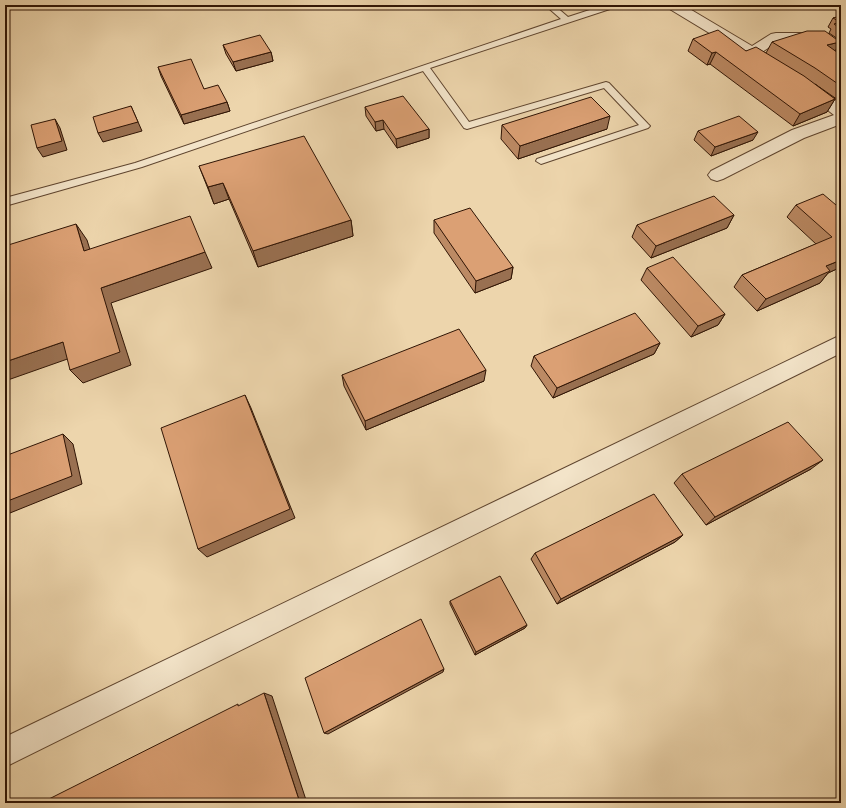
<svg xmlns="http://www.w3.org/2000/svg" width="846" height="808" viewBox="0 0 846 808" font-family="'Old Standard TT',serif">
  <style>
    .lines { fill: none; stroke-linecap: round; stroke-linejoin: round }
    .lane-casing { stroke: #5f452f; stroke-width: 2 }
    .street-casing { stroke: #5f452f; stroke-width: 2 }
    .lane { fill: #f3e4c9; fill-rule: evenodd }
    .street { fill: #f3e4c9; fill-rule: evenodd }
    .wall { fill: #bc8a64; stroke: #301505 }
    .shaded-wall { fill: #997051; stroke: #301505 }
    .building { fill: #dba074; stroke: #301505 }
  </style>
  <rect width="100%" height="100%" fill="#edd5ac"/>
  <filter id="stains"><feTurbulence type="fractalNoise" baseFrequency=".005" numOctaves="4"/><feColorMatrix values="0 0 0 0 .2 0 0 0 0 .09 0 0 0 0 .02 0 0 0 .5 -.17"/></filter>
  <radialGradient id="worn" r=".72"><stop offset=".6" stop-color="#630" stop-opacity="0"/><stop offset="1" stop-color="#630" stop-opacity=".3"/></radialGradient>
  <g class="lines">
    <g class="lane-casing">
      <path id="lane" d="M545 5H554L568 17 605 5H617L616 7 430 68 469 122 606 82 609 83 648 124 650 126 648 128 541 164 536 161 537 159 639 125 604 88 467 129 464 128 423 71 142 167 5 206V198L135 163 561 19Z"/>
    </g>
    <g class="street-casing">
      <path id="street" d="M666 5H683L752 46 771 34 776 33H822L827 34 841 43V54L836 53 819 41H779L762 52 779 63 781 66 779 69 774 70 769 69 668 8Z
        M808 83 813 85 841 104V124L804 138 723 179 717 181 711 179 708 175 711 171 792 130 834 115 803 91 800 88 803 85Z
        M841 335V353L5 767V737Z"/>
    </g>
    <use href="#lane" class="lane"/>
    <use href="#street" class="street"/>
  </g>
  <path class="wall" d="M841 16V41L829 33 831 29 828 27 833 18Z
    M693 39 746 51 766 53 772 42 835 51 841 55V102L815 84 835 99 827 112 793 126 710 64 707 65 688 51Z
    M223 45 271 52 273 61 236 71 226 54Z
    M158 67 204 89 227 102 230 111 184 124 161 76Z
    M365 107 429 129V138L397 148 384 129 376 131 366 116Z
    M502 125 607 129 518 159 501 139Z
    M698 131 753 140 711 156 694 140Z
    M199 166 351 220 353 236 258 267 229 199 214 204Z
    M841 203V267L828 273 820 283 757 311 734 287 742 275 816 244 787 217 796 205H836Z
    M734 215 727 228 651 258 632 237 637 225Z
    M434 220 513 267 511 279 475 293 434 233Z
    M647 268 725 314 718 325 691 337 641 280Z
    M660 343 654 354 553 398 531 366 534 356Z
    M342 375 484 381 366 430 344 386Z
    M811 469 706 525 674 483 682 474Z
    M683 535 675 542 557 604 531 559 535 553Z
    M450 601 527 625 525 628 475 655 450 604Z"/>
  <path class="shaded-wall" d="M840 42 834 53 827 45Z
    M271 52 273 61 236 71 233 62Z
    M716 52 710 64 707 65 712 53Z
    M835 99 827 112 793 126 800 114Z
    M227 102 230 111 184 124 181 115Z
    M131 106 142 131 103 142 98 133Z
    M610 116 607 129 518 159 520 146Z
    M55 119 60 128 67 150 43 157 37 148Z
    M383 120 384 129 376 131 375 122Z
    M429 129V138L397 148 396 139Z
    M758 132 753 140 711 156 715 147Z
    M223 183 229 199 214 204 208 187Z
    M734 215 727 228 651 258 656 246Z
    M351 220 353 236 258 267 253 251Z
    M76 224 87 240 95 266 84 251Z
    M205 252 212 268 111 303 131 365 83 383 70 370 101 288Z
    M841 260V267L828 273 820 283 757 311 766 299 826 266Z
    M513 267 511 279 475 293 476 281Z
    M725 314 718 325 691 337 698 326Z
    M63 342 76 356 5 381V362Z
    M660 343 654 354 553 398 557 388Z
    M486 370 484 381 366 430 365 421Z
    M245 395 251 408 295 518 207 557 198 549Z
    M63 434 73 444 82 484 5 515V502Z
    M823 460 811 469 706 525 715 517Z
    M683 535 675 542 557 604 561 599Z
    M527 625 525 628 475 655 476 652Z
    M444 669 443 672 328 734 324 733Z
    M264 693 272 696 307 803H300Z
    M273 797 262 803H258L265 799Z"/>
  <path class="building" d="M841 16V29L834 24 840 22 833 18Z
    M718 30 746 51 756 47 804 76 835 99 800 114 716 52 712 53 693 39Z
    M807 31H825L840 42 827 45 841 55V86L815 68 772 42Z
    M260 35 271 52 233 62 223 45Z
    M191 59 204 89 218 85 227 102 181 115 158 67Z
    M403 96 429 129 396 139 383 120 375 122 365 107Z
    M591 97 610 116 520 146 502 125Z
    M131 106 138 122 98 133 93 117Z
    M739 116 758 132 715 147 698 131Z
    M55 119 62 141 37 148 31 125Z
    M304 136 351 220 253 251 223 183 208 187 199 166Z
    M823 194 836 205 841 203V260L826 266 830 271 766 299 742 275 832 237 796 205Z
    M714 196 734 215 656 246 637 225Z
    M470 208 513 267 476 281 434 220Z
    M190 216 205 252 101 288 120 352 70 370 63 342 5 362V246L76 224 84 251Z
    M673 257 725 314 698 326 647 268Z
    M635 313 660 343 557 388 534 356Z
    M459 329 486 370 365 421 342 375Z
    M245 395 290 509 198 549 161 428Z
    M788 422 823 460 715 517 682 474Z
    M63 434 72 476 5 502V456Z
    M654 494 683 535 561 599 535 553Z
    M500 576 527 625 476 652 450 601Z
    M421 619 444 669 324 733 305 678Z
    M264 693 300 803H266L265 799 258 803H41L238 704V706Z"/>
  <rect width="846" height="808" fill="none" stroke="#edd5ac" stroke-width="20"/>
  <rect x="6" y="6" width="834" height="796" fill="none" stroke="#301505" stroke-width="2"/>
  <rect x="10" y="10" width="826" height="788" fill="none" stroke="#301505"/>
  <rect width="100%" height="100%" filter="url(#stains)"/>
  <rect width="100%" height="100%" fill="url(#worn)"/>
</svg>
